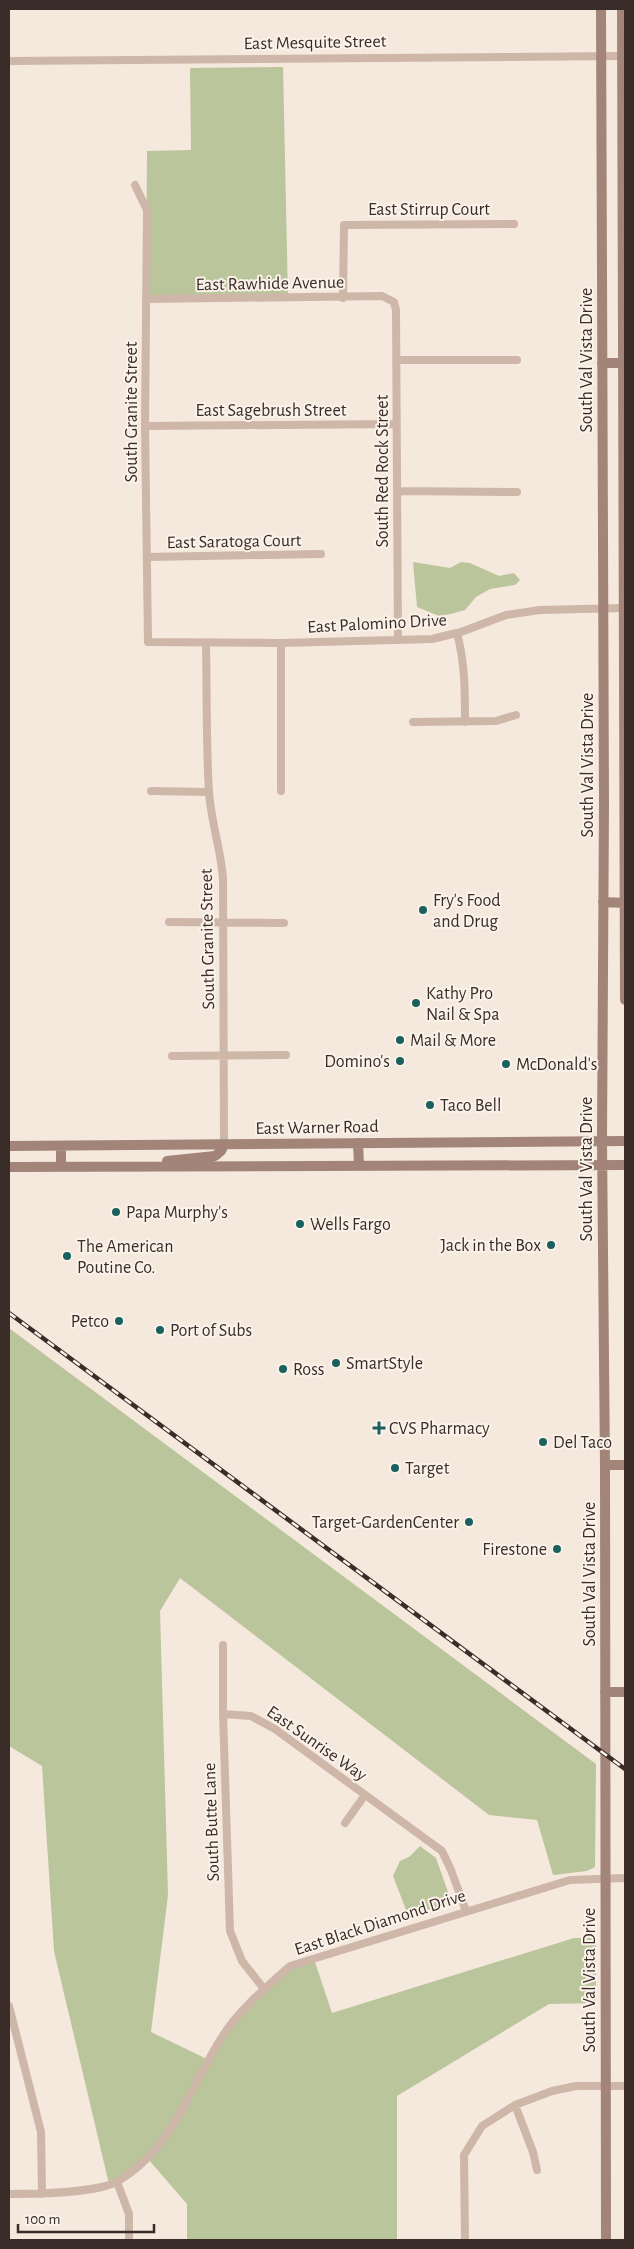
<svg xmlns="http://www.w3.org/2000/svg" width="634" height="2249" viewBox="0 0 634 2249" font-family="'Alegreya Sans',sans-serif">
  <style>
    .green { fill: #bbc59b }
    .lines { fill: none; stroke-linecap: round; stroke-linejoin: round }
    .street { stroke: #ceb6a8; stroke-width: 8 }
    .secondary { stroke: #a28479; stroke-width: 10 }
    .rail-casing { stroke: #3a2d29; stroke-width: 4.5 }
    .rail { stroke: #fbf2ea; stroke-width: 2.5; stroke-dasharray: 8; stroke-linecap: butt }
    .poi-dot { fill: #1a605f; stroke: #fbf2ea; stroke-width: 2 }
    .labels { text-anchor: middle; stroke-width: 4; stroke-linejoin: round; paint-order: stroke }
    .street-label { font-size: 18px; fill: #3a2d29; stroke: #fbf2ea }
    .poi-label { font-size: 18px; fill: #3a2d29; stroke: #fbf2ea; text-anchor: start }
  </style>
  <rect width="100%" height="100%" fill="#f5e8dd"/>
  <path class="green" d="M283 67 288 298 146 299 147 151 191 150 190 68Z
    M413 562 450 568 461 562 470 563 499 576 514 573 520 580 515 585 490 589 476 597 465 610 451 614 439 616 417 607Z
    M9 1328 596 1764 595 1867 587 1871 553 1875 537 1820 489 1815 180 1578 160 1611 168 1895 151 2032 209 2060 226 2030 290 1966 314 1959 332 2013 574 1938H596V2003L549 2004 397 2096V2240H187V2204L148 2159 109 2184 54 1951 42 1766 9 1746Z
    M420 1846 436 1858 448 1892 447 1905 408 1915 393 1876 400 1861 409 1857Z"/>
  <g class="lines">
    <path class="street" d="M9 61 622 56
      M135 185 147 210 145 426 148 642 281 643 432 639 461 632 506 615 540 610 625 608
      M343 298 344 225 514 224
      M146 299 382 296 394 302 396 310 398 640
      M397 360H517
      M145 426 397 424
      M398 491 517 492
      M147 557 321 554
      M457 633C465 663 465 691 465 722
      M206 643C207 693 206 743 209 792 211 822 221 850 223 879L224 1145
      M281 643V791
      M413 722 496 721 516 715
      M151 791 209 792
      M169 922 284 923
      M172 1056 286 1055
      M223 1645V1714L230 1931 242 1961 264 1989
      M223 1714 251 1716 275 1729 442 1851 451 1870 466 1911
      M345 1823 365 1795
      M9 2006 41 2132 42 2194
      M515 2105 533 2152 537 2170
      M117 2182 129 2214V2240
      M9 2194C33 2194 98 2193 118 2181 175 2148 191 2082 226 2031 242 2007 268 1986 290 1966L570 1880 625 1878
      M465 2240 464 2155 482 2126 515 2105 552 2091 576 2086H625"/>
    <path class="secondary" d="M601 9 604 804 602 1141 605 1465 606 2240
      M622 9 625 1000
      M602 363H625
      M603 902 625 903
      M358 1143 359 1165
      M9 1146 625 1141
      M61 1146V1167
      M167 1161 215 1156 221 1151 224 1145
      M9 1167 625 1165
      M605 1465H625
      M605 1692H625"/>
    <g class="rail-casing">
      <path id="rail" d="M9 1313 625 1769"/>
    </g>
    <use href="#rail" class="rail"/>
  </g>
  <g class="poi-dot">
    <circle cx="423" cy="910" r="5"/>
    <circle cx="416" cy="1003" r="5"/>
    <circle cx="400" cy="1040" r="5"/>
    <circle cx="400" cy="1061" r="5"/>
    <circle cx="506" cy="1064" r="5"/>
    <circle cx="430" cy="1105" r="5"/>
    <circle cx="116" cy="1212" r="5"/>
    <circle cx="300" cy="1224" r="5"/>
    <circle cx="551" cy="1245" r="5"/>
    <circle cx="67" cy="1256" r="5"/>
    <circle cx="119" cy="1321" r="5"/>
    <circle cx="160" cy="1330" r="5"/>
    <circle cx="336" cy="1363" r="5"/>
    <circle cx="283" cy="1369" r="5"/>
    <path d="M376.5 1420.5h5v5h5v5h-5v5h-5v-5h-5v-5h5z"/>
    <circle cx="543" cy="1442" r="5"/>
    <circle cx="395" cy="1468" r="5"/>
    <circle cx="469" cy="1522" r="5"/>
    <circle cx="557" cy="1549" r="5"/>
  </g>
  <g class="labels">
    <g class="street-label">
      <text transform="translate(315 42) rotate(-1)" y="6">East Mesquite Street</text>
      <text x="429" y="215">East Stirrup Court</text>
      <text transform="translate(270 283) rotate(-1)" y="6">East Rawhide Avenue</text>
      <text transform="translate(586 360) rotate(-90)" y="6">South Val Vista Drive</text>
      <text x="271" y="416">East Sagebrush Street</text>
      <text transform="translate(131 412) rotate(-90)" y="6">South Granite Street</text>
      <text transform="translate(382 471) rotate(-90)" y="6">South Red Rock Street</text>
      <text transform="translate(234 541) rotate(-1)" y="6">East Saratoga Court</text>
      <text transform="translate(377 623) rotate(-3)" y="6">East Palomino Drive</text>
      <text transform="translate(587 765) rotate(-90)" y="6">South Val Vista Drive</text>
      <text transform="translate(207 939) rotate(-91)" y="6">South Granite Street</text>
      <text transform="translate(317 1127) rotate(-1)" y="6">East Warner Road</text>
      <text transform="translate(586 1169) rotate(-90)" y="6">South Val Vista Drive</text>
      <text transform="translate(589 1574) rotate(-90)" y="6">South Val Vista Drive</text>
      <text transform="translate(317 1743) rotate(35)" y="6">East Sunrise Way</text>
      <text transform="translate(211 1822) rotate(-92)" y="6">South Butte Lane</text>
      <text transform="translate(380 1922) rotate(-18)" y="6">East Black Diamond Drive</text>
      <text transform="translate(589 1980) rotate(-90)" y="6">South Val Vista Drive</text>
    </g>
    <g class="poi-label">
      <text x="433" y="906">Fry's Food<tspan x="433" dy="21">and Drug</tspan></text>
      <text x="426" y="999">Kathy Pro<tspan x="426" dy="21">Nail &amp; Spa</tspan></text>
      <text x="410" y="1046">Mail &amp; More</text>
      <text x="390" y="1067" text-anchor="end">Domino's</text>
      <text x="516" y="1070">McDonald's</text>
      <text x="440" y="1111">Taco Bell</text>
      <text x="126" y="1218">Papa Murphy's</text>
      <text x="310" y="1230">Wells Fargo</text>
      <text x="541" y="1251" text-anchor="end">Jack in the Box</text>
      <text x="77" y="1252">The American<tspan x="77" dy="21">Poutine Co.</tspan></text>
      <text x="109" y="1327" text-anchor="end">Petco</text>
      <text x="170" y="1336">Port of Subs</text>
      <text x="346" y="1369">SmartStyle</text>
      <text x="293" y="1375">Ross</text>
      <text x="389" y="1434">CVS Pharmacy</text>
      <text x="553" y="1448">Del Taco</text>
      <text x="405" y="1474">Target</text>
      <text x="459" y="1528" text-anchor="end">Target-GardenCenter</text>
      <text x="547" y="1555" text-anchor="end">Firestone</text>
    </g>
  </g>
  <rect width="634" height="2249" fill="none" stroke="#3a2d29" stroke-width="20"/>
  <path d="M18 2224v8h136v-8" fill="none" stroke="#3a2d29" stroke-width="2.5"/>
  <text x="25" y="2224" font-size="15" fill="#3a2d29" stroke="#fbf2ea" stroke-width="4" paint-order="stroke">100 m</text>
</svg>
